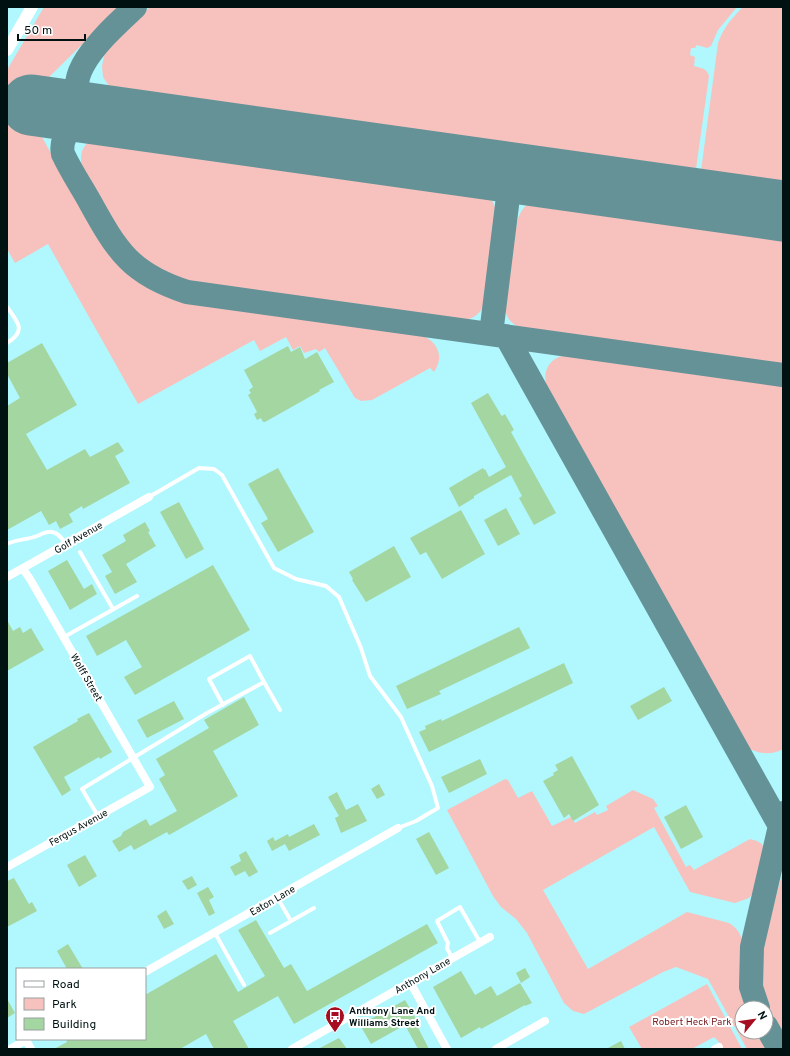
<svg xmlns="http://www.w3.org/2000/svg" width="790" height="1056" viewBox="0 0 790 1056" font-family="Overpass,sans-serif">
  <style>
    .green { fill: #f7c2be }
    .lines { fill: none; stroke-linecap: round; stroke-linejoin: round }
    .taxiway { stroke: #649297; stroke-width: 24 }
    .runway { stroke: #649297; stroke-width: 61 }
    .building { fill: #a4d6a2 }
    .lane { stroke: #fff; stroke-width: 4 }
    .street { stroke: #fff; stroke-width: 8 }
    .secondary { stroke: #fff; stroke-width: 12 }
    .labels { text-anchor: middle; stroke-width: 4; stroke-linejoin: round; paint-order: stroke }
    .street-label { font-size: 10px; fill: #001112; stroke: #fff }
    .poi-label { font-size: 10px; font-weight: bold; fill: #001112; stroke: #fff; text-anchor: start }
    .park-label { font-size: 10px; fill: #761c1f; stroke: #fff }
  </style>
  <rect width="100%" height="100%" fill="#b0f7fe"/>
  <path class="green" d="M44 7H120L41 85 33 84 27 125 36 126 99 241 116 263 129 275 155 292 184 302 422 335C437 342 445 356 434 372L430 368 372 400 361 401 355 398 325 348 319 352 316 349 304 353 300 346 293 350 286 337 260 351 254 340 138 404 48 244 15 263 7 249V70Z
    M150 7H737L718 30 711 46 707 48 697 45 695 48H691L690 55 695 57 694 66C700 68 707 68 709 76L696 169 690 176 122 97 111 89 103 77 102 66 105 52Z
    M743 7H783V189L705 178 701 171 718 43C724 27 731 19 743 7Z
    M97 135 479 188C490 195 495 203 497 215L483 307C478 316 471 320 460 320L197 283C129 269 115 226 83 171 78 152 82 146 97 135Z
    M540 197 783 230V364L521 328C511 324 505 317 505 306L517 222C520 210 528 201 540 197Z
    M570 355 783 385V749C769 757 753 753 741 743L548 392C541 372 548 356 570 355Z
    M505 779 508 780 518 798 532 791 552 826 571 817 575 823 595 812 597 815 608 810 606 806 633 790 653 799 658 806 654 808 686 867 690 865 694 870 750 839 757 841 762 844 765 853 755 891 749 898 735 903 690 892 654 827 543 890 588 969 687 912 729 923C735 927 739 931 741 937 744 945 740 956 740 965 740 980 742 994 746 1008H742V1032H757L767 1049H747L708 979 676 967 663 972 584 1014 573 1011 564 1003 527 933 516 919 501 907 493 896 447 810Z
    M783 870V1035C773 1017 764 999 762 978 759 948 776 899 783 870Z
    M707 984 742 1049H723L718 1041 714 1037 692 1049H642L629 1027Z"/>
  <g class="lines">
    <path class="taxiway" d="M103 115C83 115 58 132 63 154 71 171 81 186 90 202 117 251 131 274 187 292L783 375
      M103 115C39 90 110 31 135 7
      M491 334 511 173
      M506 336 780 826
      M758 1008 751 987 752 947 783 813
      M766 1026 779 1049"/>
    <path class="runway" d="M31 105 783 211"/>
  </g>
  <path class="building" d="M42 343 77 405 26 434 47 470 85 449 90 457 118 442 124 451 115 456 130 483 83 509 82 506 69 514 73 522 60 529 56 521 49 525 41 511 7 530V406L20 398 7 374V363Z
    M288 346 291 352 300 347 305 359 317 352 334 382 319 390 320 391 265 422H263L261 418 257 420 254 414 257 412 248 395 251 393 249 390 253 387 244 370Z
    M488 393 501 415 502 416 505 414 514 430 511 432 556 513 534 525 519 498 522 496 511 475 474 496V498L459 507 449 488 483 468 484 470 485 469 489 477 506 467 471 403Z
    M278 468 314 532 278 552 261 523 268 519 248 484Z
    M179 502 204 549 186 559 160 512Z
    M506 508 520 534 498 546 484 520Z
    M461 510 485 554 442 579 426 552 420 555 410 538Z
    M145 522 150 531 148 532 156 546 126 564 137 582 115 594 105 576 112 572 102 555 126 541 123 535Z
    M394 546 411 577 366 602 352 580 353 579 349 572Z
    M67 560 84 589 92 584 97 594 70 610 48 571Z
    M213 565 250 630 135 695 124 677 142 667 126 640 97 656 86 636Z
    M7 620 13 631 20 627 23 633 31 628 44 650 7 671Z
    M519 627 530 648 439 691 441 694 407 709 396 686Z
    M564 663 573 683 429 752 419 732 426 729 425 726 441 719 442 721Z
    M664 687 672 701 638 720 630 706Z
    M244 697 259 725 213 751 238 796 169 835 167 832 134 850 131 845 119 852 112 841 121 836 123 832 146 819 150 826 177 811 159 779 165 775 156 759 209 728 204 720Z
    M174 701 184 719 147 738 137 720Z
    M89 713 112 752 100 759 99 757 64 777 71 790 62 796 33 747 78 721 77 719Z
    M572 756 599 805 573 821 569 814 564 818 543 781 554 775 553 773 558 770 555 765Z
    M480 759 487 774 449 793 441 777Z
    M379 784 385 795 377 799 371 789Z
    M337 792 346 810 358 804 367 821 341 833 335 818 339 816 328 797Z
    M686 805 703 837 681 849 664 817Z
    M314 824 320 835 289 851 285 844 272 851 267 841 273 837 275 841 288 834 289 837Z
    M429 832 449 868 436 875 416 839Z
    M246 851 258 872 249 877 245 871 235 876 230 867 241 861 239 855Z
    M85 855 97 876 79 887 67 865Z
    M192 876 197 885 188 890 182 881Z
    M14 878 29 904 32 902 37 911 7 927V881Z
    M208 887 214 897 209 900 215 913 209 916 197 893Z
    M166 910 174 924 164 929 157 916Z
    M256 920 284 968 291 964 307 991 427 924 438 943 294 1024 278 996 233 1021 249 1049H214L206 1034 180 1049H54L67 1042 66 1039H145V995L216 954 238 992 265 976 238 930Z
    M68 944 83 969H67L57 951Z
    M525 968 530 977 521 983 516 973Z
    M461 971 475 995 491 986 497 996 520 983 532 1003 525 1006V1005L481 1029 480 1027 461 1038 433 987Z
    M7 999 15 1013 7 1018Z
    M405 1000 416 1019 414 1020 429 1049H418L405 1025 371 1044 360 1025Z
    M339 1038 347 1049H318Z
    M621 1041 625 1049H606Z"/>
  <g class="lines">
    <path class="lane" d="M7 307C18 322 27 331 7 343
      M149 497 199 468 214 469 222 475 274 568 296 579 326 586 339 597 361 648 370 676 401 717 432 786 438 808 416 821 398 828
      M7 544C17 539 27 540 37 536 42 534 47 531 52 532 59 533 62 539 66 544
      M80 552 113 609
      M64 637 137 596
      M264 682 280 710
      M98 816 82 789 207 713 264 682 250 656 209 679 223 705
      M277 897 291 921
      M215 933 244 985
      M270 933 314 908
      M452 958 447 948 448 943 437 921 460 907 480 942"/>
    <path class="street" d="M7 577 149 497
      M7 867 150 787 30 579 23 569
      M145 972 398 828
      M410 982 447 1049
      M26 1040 31 1049
      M10 1049 28 1039
      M292 1049 490 937
      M496 1049 545 1021
      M715 1049 719 1047"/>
    <path class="secondary" d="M7 50 32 7"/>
  </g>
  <defs>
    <g id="bus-pin" transform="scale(1)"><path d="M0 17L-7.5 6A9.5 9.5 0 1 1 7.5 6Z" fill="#a60d20" stroke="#fff"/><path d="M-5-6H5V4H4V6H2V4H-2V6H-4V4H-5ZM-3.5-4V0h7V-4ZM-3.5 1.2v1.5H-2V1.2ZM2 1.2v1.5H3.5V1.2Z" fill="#fff"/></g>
  </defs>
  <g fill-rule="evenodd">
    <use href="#bus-pin" x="335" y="1016"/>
  </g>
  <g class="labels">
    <g class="street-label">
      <text transform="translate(78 537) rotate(-30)" y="4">Golf Avenue</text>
      <text transform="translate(87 677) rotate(60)" y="4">Wolff Street</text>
      <text transform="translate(78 827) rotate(-29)" y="4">Fergus Avenue</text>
      <text transform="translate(272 900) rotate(-30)" y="4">Eaton Lane</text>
      <text transform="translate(422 975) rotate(-30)" y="4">Anthony Lane</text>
    </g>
    <g class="poi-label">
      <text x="349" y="1014">Anthony Lane And<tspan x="349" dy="12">Williams Street</tspan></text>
    </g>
    <g class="park-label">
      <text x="692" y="1025">Robert Heck Park</text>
    </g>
  </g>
  <rect width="790" height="1056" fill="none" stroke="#001112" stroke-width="16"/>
  <rect x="16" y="968" width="130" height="72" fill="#ffffff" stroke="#99a0a0"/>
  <rect x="24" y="981" width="20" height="6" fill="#ffffff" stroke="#99a0a0"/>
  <text x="52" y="988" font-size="12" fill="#001112">Road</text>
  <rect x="24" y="998" width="20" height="12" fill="#f7c2be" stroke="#99a0a0"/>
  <text x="52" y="1008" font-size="12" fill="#001112">Park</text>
  <rect x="24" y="1018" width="20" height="12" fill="#a4d6a2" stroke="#99a0a0"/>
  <text x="52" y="1028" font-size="12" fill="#001112">Building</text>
  <g transform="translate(754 1020) rotate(61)"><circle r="19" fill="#ffffff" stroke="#99a0a0"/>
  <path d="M0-3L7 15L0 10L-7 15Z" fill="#a60d20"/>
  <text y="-6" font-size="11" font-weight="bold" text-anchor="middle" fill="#001112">N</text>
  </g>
  <path d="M18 34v6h67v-6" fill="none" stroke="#001112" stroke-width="2"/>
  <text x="24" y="34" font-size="12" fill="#001112" stroke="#ffffff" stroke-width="3" paint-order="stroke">50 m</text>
</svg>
